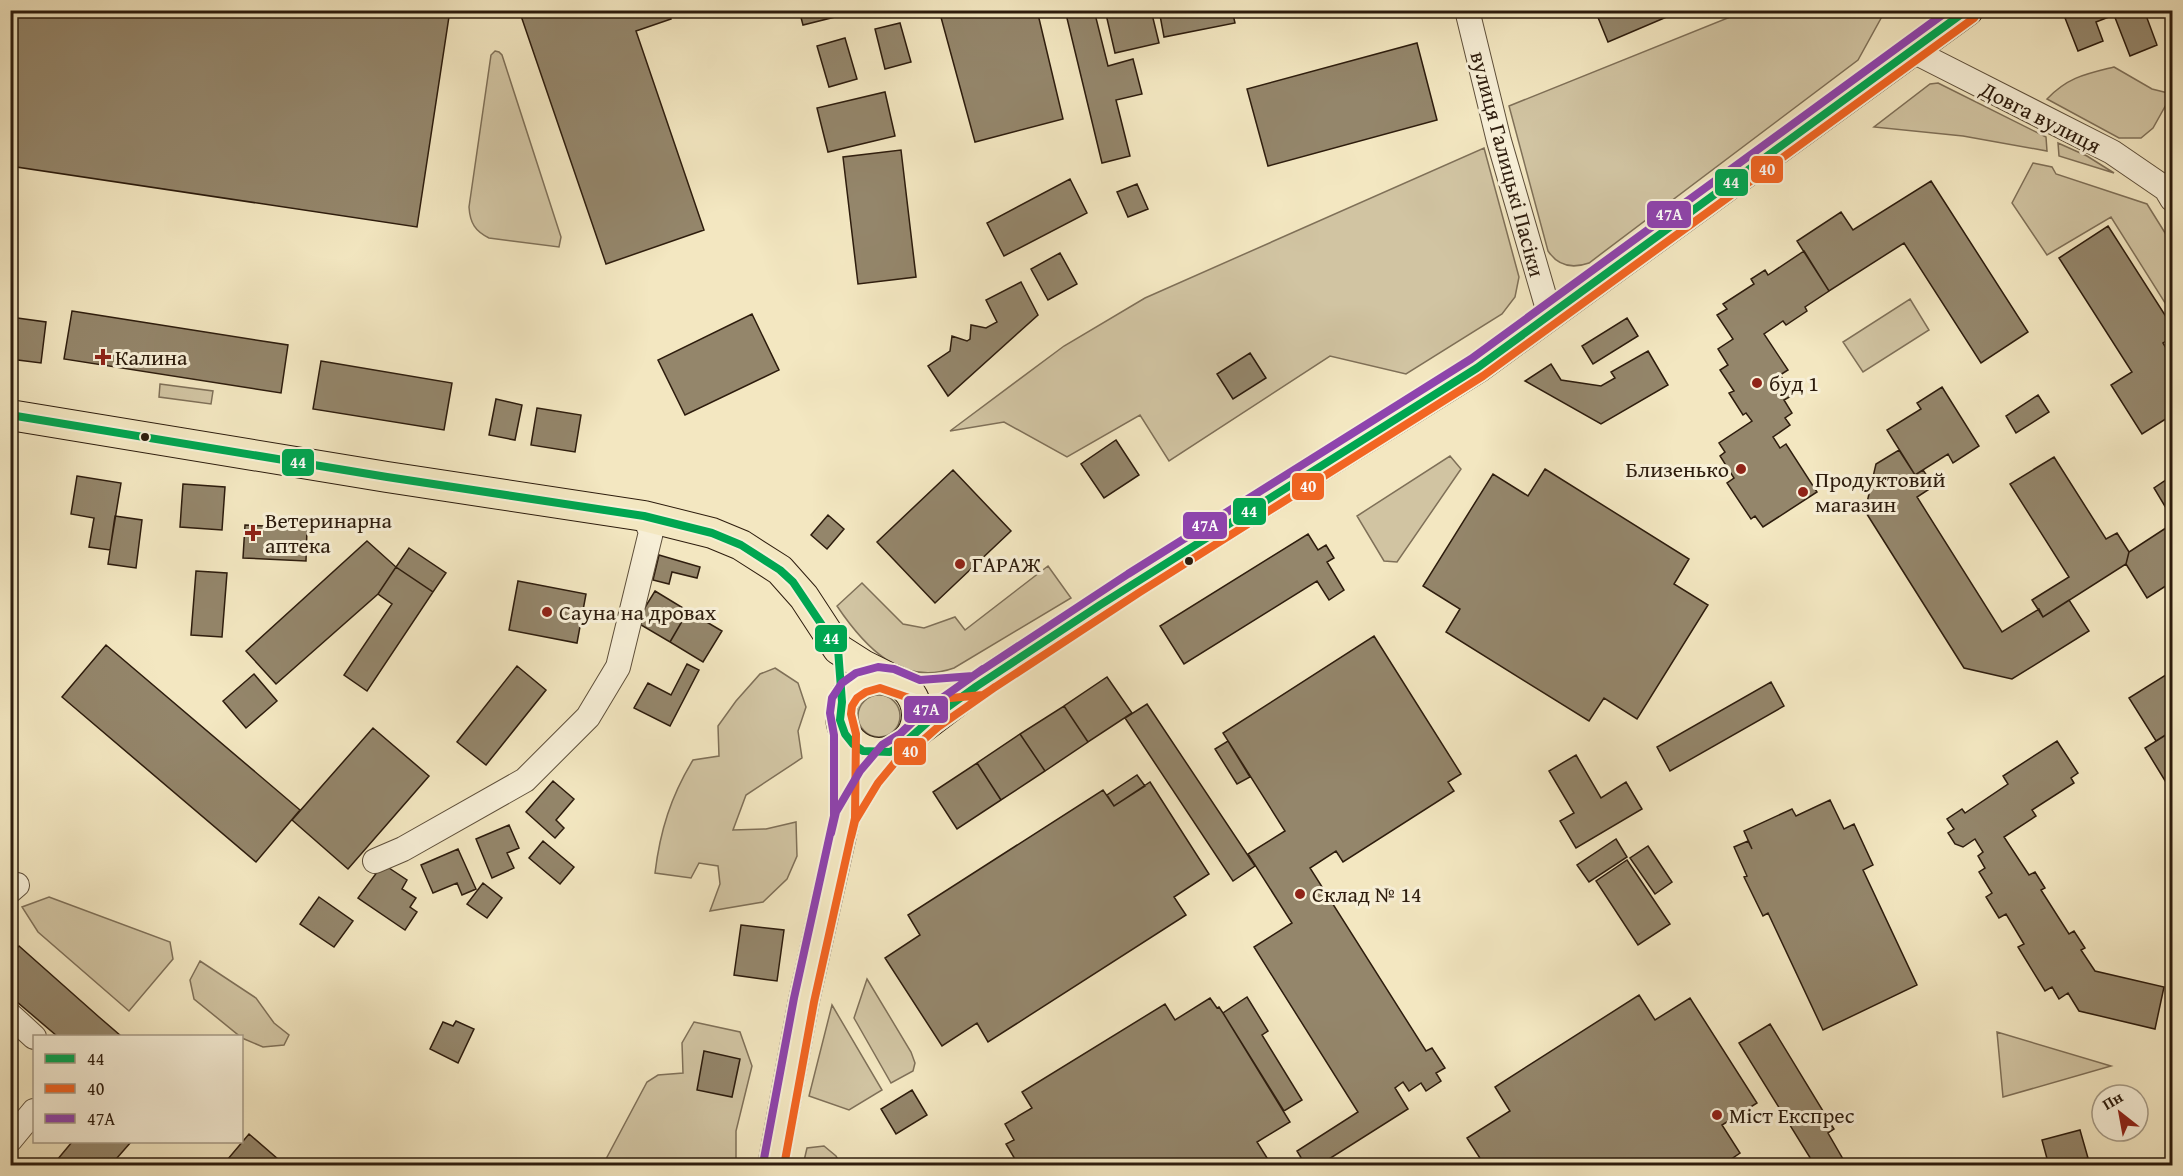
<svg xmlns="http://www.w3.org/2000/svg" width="2183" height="1176" viewBox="0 0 2183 1176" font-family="'Gentium Book Plus',serif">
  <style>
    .green { fill: #d1c4a2; stroke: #7f7058; stroke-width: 1.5 }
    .building { fill: #94866b; stroke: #2d1c0d; stroke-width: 1.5 }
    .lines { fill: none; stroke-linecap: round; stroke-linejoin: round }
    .minor-casing { stroke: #5e4f3a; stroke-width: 26 }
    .major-casing { stroke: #2d1c0d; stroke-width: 32 }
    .minor { stroke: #f7efd7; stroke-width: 24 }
    .major { stroke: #f3e7c1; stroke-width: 30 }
    .bus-1-casing { stroke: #f7efd7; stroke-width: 12 }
    .bus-2-casing { stroke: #f7efd7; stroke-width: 12 }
    .bus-3-casing { stroke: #f7efd7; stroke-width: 12 }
    .bus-1 { stroke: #00a651; stroke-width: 8 }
    .bus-2 { stroke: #f26522; stroke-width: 8 }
    .bus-3 { stroke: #8e44ad; stroke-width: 8 }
    .poi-dot { fill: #8f2418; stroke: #f7efd7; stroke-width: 2 }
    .bus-dot { fill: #2d1c0d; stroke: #f7efd7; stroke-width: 2 }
    .labels { text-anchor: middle; stroke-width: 6; stroke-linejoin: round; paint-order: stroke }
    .street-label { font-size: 22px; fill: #2d1c0d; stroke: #f7efd7 }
    .poi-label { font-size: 22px; fill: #2d1c0d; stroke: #f7efd7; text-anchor: start }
    .line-badge { stroke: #f7efd7; stroke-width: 2 }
    .badge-label { font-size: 16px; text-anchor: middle; font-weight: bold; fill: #fff }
  </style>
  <rect width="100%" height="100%" fill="#f3e7c1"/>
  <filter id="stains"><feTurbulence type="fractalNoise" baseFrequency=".00333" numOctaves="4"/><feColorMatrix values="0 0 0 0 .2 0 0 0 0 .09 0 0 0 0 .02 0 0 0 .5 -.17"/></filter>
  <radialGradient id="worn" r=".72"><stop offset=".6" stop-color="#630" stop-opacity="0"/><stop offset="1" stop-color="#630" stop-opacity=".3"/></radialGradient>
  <path class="green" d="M1745 11H1885L1858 60 1589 263C1572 269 1558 266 1548 251L1509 106Z
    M495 51 499 52 502 55 561 237 559 247 489 238C475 231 470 223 469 207L491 55Z
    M2114 67 2152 89 2172 94 2153 128 2141 138H2119L2047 99C2068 77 2086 74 2114 67Z
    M1938 83 2046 137 2047 151 1963 136 1874 127 1930 84Z
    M2058 143 2087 156 2114 173 2059 156Z
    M1484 148 1519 277 1515 297 1502 314 1406 374 1330 356 1169 461 1140 415 1067 457 1004 422 950 431 1064 346 1145 298Z
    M2033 163 2052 167 2056 174 2147 204 2172 244 2166 252 2172 262V314L2111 217 2047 255 2012 203Z
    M1910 299 1929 330 1863 372 1843 342Z
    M160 384 213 391 211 404 159 397Z
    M1450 456 1461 469 1397 562 1384 561 1357 516Z
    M1048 566 1071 598 954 668C901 687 864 646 837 606L862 583 903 624 924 628 955 617 965 630Z
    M775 668 798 683 806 707 798 731 802 758 746 795 733 830 766 829 796 822 797 856 787 879 763 902 710 911 720 884 718 866 699 863 691 878 655 873C660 831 671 796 693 760L719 756 718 726 736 701 760 674Z
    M858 716a21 21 0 1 1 42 0a21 21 0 1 1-42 0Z
    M49 897 170 942 173 959 129 1011 38 932 22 907Z
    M200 961 256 998 274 1023 289 1035 284 1045 263 1047 242 1038 194 999 190 980Z
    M867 979 911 1052 915 1063 913 1071 891 1083 854 1018Z
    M832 1005 882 1090 849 1110 809 1096Z
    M694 1022 740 1032 752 1066 736 1131V1165L631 1166 606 1159 647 1082 658 1075 683 1073 682 1043Z
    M1997 1032 2111 1066 2003 1097Z
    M824 1146 836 1156 841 1165H803L807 1148Z"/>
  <path class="building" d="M10 10H450L417 227 10 166Z
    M519 10H668L671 19 636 31 704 230 606 264Z
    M799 10H863L803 25Z
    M939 10H1037L1063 119 975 142Z
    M1065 10H1094L1108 66 1133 59 1142 94 1116 100 1130 156 1102 163Z
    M1105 10H1151L1159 43 1115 53Z
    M1159 10H1232L1235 23 1164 37Z
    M1595 10H1683L1608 42Z
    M2083 10H2144L2157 45 2130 56 2114 15 2096 22 2103 41 2078 51 2065 18Z
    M900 23 911 62 885 69 875 29Z
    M845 38 857 79 829 87 817 46Z
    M1417 43 1437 120 1268 166 1247 89Z
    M885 92 895 136 828 152 817 108Z
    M901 150 916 277 858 284 843 157Z
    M1070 179 1087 213 1004 256 987 223Z
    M1931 181 2028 332 1981 363 1904 243 1829 291 1797 241 1841 212 1853 230Z
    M1137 184 1148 209 1128 217 1117 192Z
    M2108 226 2172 326V337L2163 343 2172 358V415L2142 434 2111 385 2132 372 2059 258Z
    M1804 251 1829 291 1805 307 1807 311 1786 325 1783 321 1764 334 1788 370 1780 375 1793 395 1784 400 1792 413 1785 418 1790 425 1773 437 1780 448 1786 444 1817 492 1763 527 1755 516 1751 519 1727 483 1734 478 1720 456 1725 452 1719 443 1752 421 1746 413 1743 415 1729 393 1734 391 1720 370 1728 365 1718 349 1733 339 1717 315 1727 309 1723 304 1754 284 1751 279 1765 270 1768 275Z
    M1060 253 1077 284 1048 300 1031 269Z
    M1021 282 1038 315 948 396 928 366 950 351 952 336 967 341 970 339 971 325 986 328 997 322 986 300Z
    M72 311 288 345 281 393 64 359Z
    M752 314 779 370 685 415 658 360Z
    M10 317 46 322 41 363 10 359Z
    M1627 318 1638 336 1593 364 1582 346Z
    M1648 351 1668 385 1601 424 1525 381 1551 364 1561 380 1601 386 1615 378 1611 372Z
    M1250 353 1266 378 1233 399 1217 374Z
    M321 361 452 383 444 430 313 409Z
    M1942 387 1979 446 1953 463 1948 454 1915 475 1887 430 1921 409 1917 403Z
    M2038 395 2049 412 2016 433 2006 416Z
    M496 399 522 405 515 440 489 435Z
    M537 408 581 415 575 452 531 445Z
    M1116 440 1139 475 1104 498 1081 464Z
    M1899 450 1915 475 1923 470 1934 486 1917 497 2002 632 2039 609 2043 617 2069 600 2089 631 2012 679 1964 668 1865 511 1876 464Z
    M2054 457 2106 539 2117 533 2129 552 2126 564 2043 617 2032 600 2069 577 2010 484Z
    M1545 469 1689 559 1674 584 1708 605 1637 719 1604 698 1589 721 1446 632 1460 609 1423 586 1493 474 1528 496Z
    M953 470 1011 531 935 603 877 542Z
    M77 476 121 483 110 550 89 547 94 518 71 514Z
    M2172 476V518L2154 488Z
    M183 484 225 487 222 530 180 527Z
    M828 515 844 529 827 549 811 535Z
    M115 516 142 520 136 568 108 564Z
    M2172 524V582L2147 598 2126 564 2129 552Z
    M245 525 307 528 306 561 243 558Z
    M1308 534 1318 550 1326 545 1334 558 1327 562 1344 590 1329 600 1317 581 1184 664 1160 626Z
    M367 541 396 567 378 594 276 684 246 651Z
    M409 548 446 573 433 592 396 567Z
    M659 555 700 567 697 578 672 572 669 584 653 580Z
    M396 567 433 592 367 691 344 675 392 604 378 594Z
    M196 571 227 573 222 637 191 635Z
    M518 581 586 594 577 643 509 630Z
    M655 591 688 611 670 642 636 622Z
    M688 611 722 631 703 662 670 642Z
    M1374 636 1461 774 1448 782 1454 791 1343 862 1336 851 1310 868 1426 1051 1432 1048 1445 1068 1436 1073 1441 1081 1426 1091 1421 1083 1409 1091 1403 1082 1395 1088 1408 1109 1318 1166H1306L1297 1151 1358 1112 1254 947 1292 923 1248 854 1285 831 1223 733Z
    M106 645 300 810 256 862 62 697Z
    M687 664 699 670 670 726 634 708 648 683 671 695Z
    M517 666 546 690 486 765 457 742Z
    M2172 671V731L2156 741 2129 698Z
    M254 674 277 701 246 728 223 701Z
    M1107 677 1132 713 1088 742 1064 706Z
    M1771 682 1784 706 1670 771 1657 747Z
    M1147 704 1255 866 1233 881 1125 718Z
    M1064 706 1088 742 1045 771 1020 734Z
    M373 728 429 776 348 869 292 820Z
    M2172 731V792L2145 748Z
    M1020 734 1045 771 1001 800 977 763Z
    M1228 741 1250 777 1237 784 1215 749Z
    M2057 741 2078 773 2071 778 2074 783 2032 810 2036 816 2004 837 2029 875 2035 872 2045 888 2041 890 2069 934 2074 931 2085 948 2081 950 2095 971 2164 987 2155 1029 2079 1011 2068 993 2059 999 2052 987 2045 991 2018 947 2024 944 2006 914 1999 918 1986 897 1992 893 1979 872 1985 868 1978 856 1983 852 1975 839 1963 847 1955 844 1948 833 1954 829 1947 819 1962 809 1965 813 2008 784 2003 776Z
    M1576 755 1601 798 1626 782 1642 809 1576 848 1560 821 1574 813 1549 771Z
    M977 763 1001 800 957 829 933 792Z
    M1137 775 1145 786 1114 806 1107 795Z
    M553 781 574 799 556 820 564 828 555 838 526 812Z
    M1150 782 1209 874 1174 897 1186 915 988 1042 977 1023 942 1046 885 958 920 935 908 915 1103 790 1114 806Z
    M1830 800 1844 829 1854 824 1873 865 1863 870 1917 985 1823 1030 1768 913 1763 916 1744 877 1747 876 1734 847 1748 841 1752 849 1744 831 1792 809 1796 816Z
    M509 825 519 848 507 853 514 868 492 878 476 839Z
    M1616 839 1627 857 1589 882 1577 865Z
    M543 841 574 867 560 884 529 858Z
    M1648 846 1672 882 1655 894 1630 858Z
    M458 849 476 889 462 895 457 883 433 893 421 865Z
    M1627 860 1670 924 1638 945 1596 881Z
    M383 864 407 880 402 889 416 898 410 907 417 912 405 930 358 898Z
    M483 883 502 898 487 918 467 904Z
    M319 897 353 921 334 947 300 924Z
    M741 925 784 930 777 981 734 975Z
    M19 946 99 1017 121 1036H57L10 996V955Z
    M1639 995 1655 1020 1690 998 1757 1103 1722 1125 1740 1153 1721 1166H1485L1467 1138 1510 1111 1495 1087Z
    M1247 997 1268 1031 1262 1035 1302 1100 1284 1111 1223 1013Z
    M1210 998 1217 1008 1219 1007 1223 1013 1290 1122 1257 1142 1269 1161 1262 1166H1019L1006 1144 1014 1140 1005 1124 1032 1108 1022 1092 1165 1004 1175 1020Z
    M456 1021 474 1029 458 1063 430 1049 443 1022 453 1026Z
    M1770 1024 1834 1129 1828 1133 1847 1166H1811L1814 1164 1739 1043Z
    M704 1051 740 1059 732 1097 697 1090Z
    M912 1090 927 1115 896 1134 881 1109Z
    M2080 1130 2088 1158 2060 1166H2049L2042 1140Z
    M249 1134 286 1166H222Z
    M72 1142H131L110 1166H52Z"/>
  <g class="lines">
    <g class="minor-casing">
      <path id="minor" d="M1467 10 1499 141 1550 316
        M1913 51 2112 152 2166 189 2172 199
        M375 861 403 849 525 780 588 717 618 667 651 532 644 516
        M10 891 17 885
        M10 1015 34 1037
        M10 1140 34 1111"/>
    </g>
    <g class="major-casing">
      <path id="major" d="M10 415 387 477 644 516 712 533 741 545 780 570 804 597 838 649 863 665 891 679
        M841 715a38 38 0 1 1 76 0a38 38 0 1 1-76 0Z
        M910 737 977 686 1134 583 1477 368 1968 10
        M845 817 869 777 890 752
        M773 1166 804 1000 845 817V734"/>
    </g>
    <use href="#minor" class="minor"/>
    <use href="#major" class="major"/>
    <g class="bus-1-casing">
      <path id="bus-1" d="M10 415 387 477 644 516 712 533 741 545 780 570 793 582 838 649 842 702 840 720 845 734 853 744 863 751 890 752 901 746 931 719 977 686 1100 605 1477 368 1967 10"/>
    </g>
    <g class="bus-2-casing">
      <path id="bus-2" d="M851 837 855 821 878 783 897 760 912 750 938 727 995 687
        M784 1166 814 1002 855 818 856 734 851 714 852 706 857 698 866 692 880 688 918 701 983 695 1140 592 1483 376 1974 18"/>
    </g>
    <g class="bus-3-casing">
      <path id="bus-3" d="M831 833 836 812 860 771 882 745 900 734 925 710 983 669
        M763 1164 794 998 834 816V735L830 713 832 698 842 683 856 673 878 667 894 669 920 680 973 676 1128 574 1471 359 1949 10"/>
    </g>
    <use href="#bus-1" class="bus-1"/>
    <use href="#bus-2" class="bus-2"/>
    <use href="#bus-3" class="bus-3"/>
  </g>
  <g class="poi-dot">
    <path d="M100 348h6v6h6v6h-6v6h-6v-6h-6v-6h6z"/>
    <circle cx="1757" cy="383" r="6"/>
    <circle cx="1741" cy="469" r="6"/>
    <circle cx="1803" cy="492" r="6"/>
    <path d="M250 524h6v6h6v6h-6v6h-6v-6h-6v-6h6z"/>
    <circle cx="960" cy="564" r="6"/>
    <circle cx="547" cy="612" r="6"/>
    <circle cx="1300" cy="894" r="6"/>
    <circle cx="1717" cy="1115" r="6"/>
  </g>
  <g class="bus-dot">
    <circle cx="145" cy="437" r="5"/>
    <circle cx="1189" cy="561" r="5"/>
  </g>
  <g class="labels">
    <g class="street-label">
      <text transform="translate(2041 117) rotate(27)" y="8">Довга вулиця</text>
      <text transform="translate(1508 164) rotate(75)" y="8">вулиця Галицькі Пасіки</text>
    </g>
    <g class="poi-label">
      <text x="115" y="365">Калина</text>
      <text x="1769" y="391">буд 1</text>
      <text x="1729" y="477" text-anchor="end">Близенько</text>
      <text x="1815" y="487">Продуктовий<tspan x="1815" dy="25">магазин</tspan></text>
      <text x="265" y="528">Ветеринарна<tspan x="265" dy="25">аптека</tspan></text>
      <text x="972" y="572">ГАРАЖ</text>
      <text x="559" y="620">Сауна на дровах</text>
      <text x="1312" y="902">Склад № 14</text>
      <text x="1729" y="1123">Міст Експрес</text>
    </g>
  </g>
  <g class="line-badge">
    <rect x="1750" y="155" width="34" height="29" rx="6" fill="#f26522"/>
    <rect x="1714" y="168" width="35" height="29" rx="6" fill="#00a651"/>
    <rect x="1646" y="200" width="46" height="29" rx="6" fill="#8e44ad"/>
    <rect x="281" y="448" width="34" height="29" rx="6" fill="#00a651"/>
    <rect x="1291" y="472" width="34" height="29" rx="6" fill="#f26522"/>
    <rect x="1232" y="497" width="35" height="29" rx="6" fill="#00a651"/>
    <rect x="1182" y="511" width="46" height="29" rx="6" fill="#8e44ad"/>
    <rect x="814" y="624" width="34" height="29" rx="6" fill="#00a651"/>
    <rect x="903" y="695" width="46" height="29" rx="6" fill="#8e44ad"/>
    <rect x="893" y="737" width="34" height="29" rx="6" fill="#f26522"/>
  </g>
  <g class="badge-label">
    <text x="1767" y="175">40</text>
    <text x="1731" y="188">44</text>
    <text x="1669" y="220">47А</text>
    <text x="298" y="468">44</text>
    <text x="1308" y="492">40</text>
    <text x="1249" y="517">44</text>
    <text x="1205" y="531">47А</text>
    <text x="831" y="644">44</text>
    <text x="926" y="715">47А</text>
    <text x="910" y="757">40</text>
  </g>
  <rect width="2183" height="1176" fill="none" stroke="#f3e7c1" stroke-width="36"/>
  <rect x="12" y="12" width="2159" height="1152" fill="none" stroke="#2d1c0d" stroke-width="3"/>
  <rect x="18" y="18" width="2147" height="1140" fill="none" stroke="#2d1c0d" stroke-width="1.5"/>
  <rect x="33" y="1035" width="210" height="108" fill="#f7efd7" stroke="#a69b86" stroke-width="1.5"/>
  <rect x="45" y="1054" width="30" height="9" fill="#00a651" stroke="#a69b86" stroke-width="1.5"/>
  <text x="87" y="1065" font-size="18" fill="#2d1c0d">44</text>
  <rect x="45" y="1084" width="30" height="9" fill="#f26522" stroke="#a69b86" stroke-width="1.5"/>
  <text x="87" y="1095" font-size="18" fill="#2d1c0d">40</text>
  <rect x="45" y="1114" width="30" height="9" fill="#8e44ad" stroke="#a69b86" stroke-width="1.5"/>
  <text x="87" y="1125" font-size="18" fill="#2d1c0d">47А</text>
  <g transform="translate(2120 1113) rotate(329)"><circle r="28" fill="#f7efd7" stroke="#a69b86" stroke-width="1.5"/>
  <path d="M0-4.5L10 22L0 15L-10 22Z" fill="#8f2418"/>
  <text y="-9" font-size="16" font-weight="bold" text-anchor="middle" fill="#2d1c0d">Пн</text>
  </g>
  <rect width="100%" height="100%" filter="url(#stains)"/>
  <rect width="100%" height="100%" fill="url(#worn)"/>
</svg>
